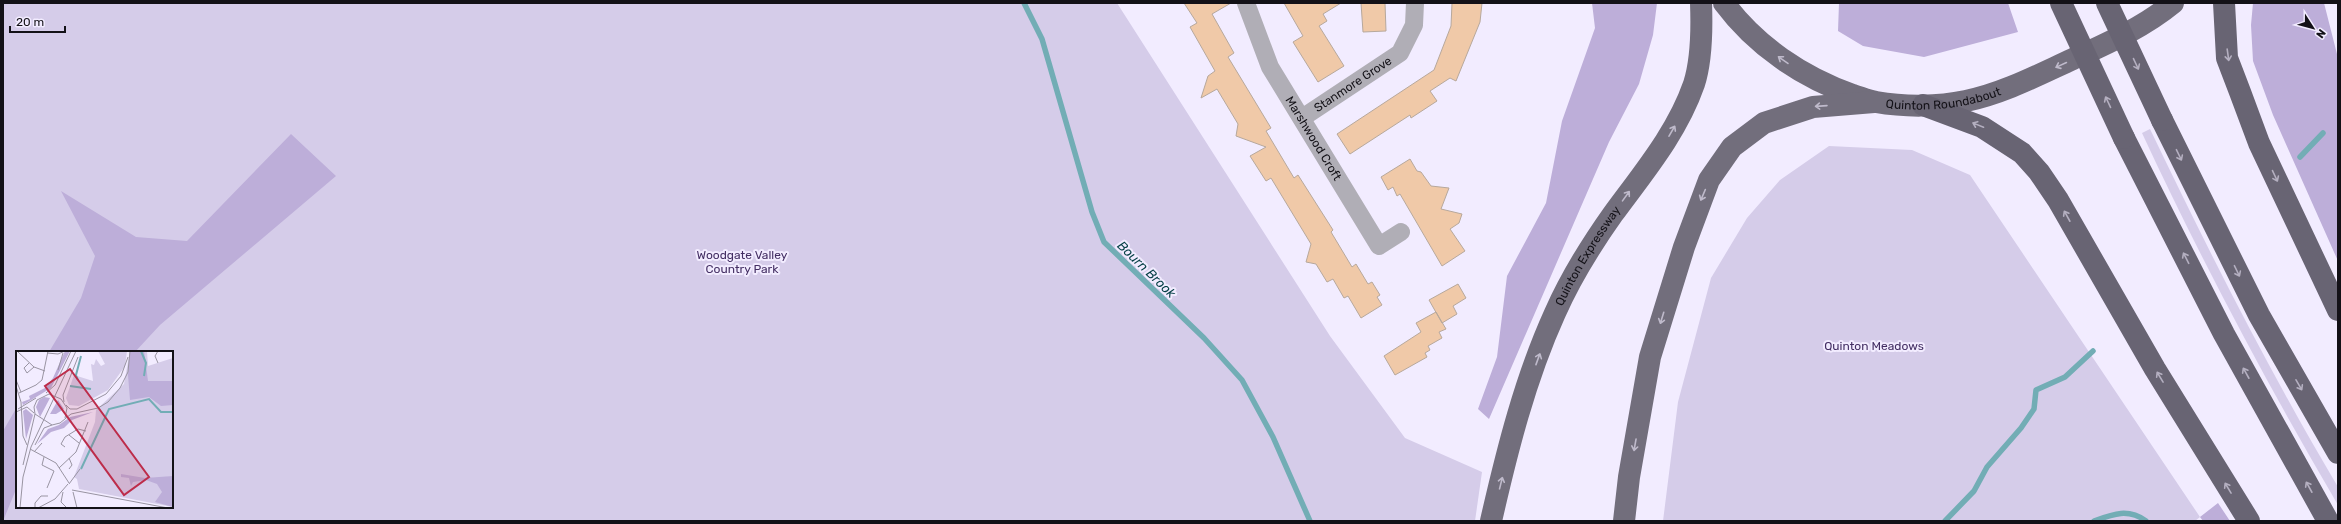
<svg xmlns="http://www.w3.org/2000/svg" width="2341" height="524" viewBox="0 0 2341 524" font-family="Rubik,sans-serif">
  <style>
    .green { fill: #d5cce9; fill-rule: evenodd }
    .forest { fill: #bdaed9 }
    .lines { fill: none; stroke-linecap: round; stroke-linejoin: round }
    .stream { stroke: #72adb5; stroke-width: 5.5 }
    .building { fill: #f0c9a8; stroke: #b7a89c }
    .minor { stroke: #b0aeb6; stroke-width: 18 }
    .trunk { stroke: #726e7c; stroke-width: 22 }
    .motorway { stroke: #686473; stroke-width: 22 }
    .motorway-bridge { stroke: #686473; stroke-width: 22 }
    .oneway { stroke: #b4afc0 }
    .oneway2 { stroke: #bfbacb }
    .labels { text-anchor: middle; stroke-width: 4; stroke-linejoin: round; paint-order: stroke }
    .street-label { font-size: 12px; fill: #131117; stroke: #f2ecff }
    .park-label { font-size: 12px; fill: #432e63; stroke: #f2ecff }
    .water-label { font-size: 13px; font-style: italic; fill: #033e44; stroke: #f2ecff }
    .inset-river { fill: none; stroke: #72adb5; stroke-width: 2 }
    .inset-road { fill: none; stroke: #9994a2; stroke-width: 1 }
    .view { fill: #bd2c4a; fill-opacity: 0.15; stroke: #bd2c4a; stroke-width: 2 }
    .inset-edge { fill: none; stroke: #131117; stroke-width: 2 }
  </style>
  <rect width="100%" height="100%" fill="#f2ecff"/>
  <path class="green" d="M3 3H1117L1330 336 1405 438 1482 472 1475 521H3ZM17 352H172V507H17Z
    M2150 129C2208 250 2269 371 2338 487V505C2267 384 2201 260 2142 133Z
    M1829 146 1912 150 1970 175 2200 517 2195 521H1663L1678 402 1711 278 1747 218 1780 180Z"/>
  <path class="forest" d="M1592 3H1657L1653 35 1639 84 1609 142 1489 419 1478 409 1497 357 1507 276 1546 203 1562 121 1595 28Z
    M1839 3H2008L2018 32 1924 57 1863 46 1838 31Z
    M2253 3H2324L2338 58V261L2273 115 2253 61 2251 25Z
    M291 134 336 176 160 325 135 352H49L81 298 95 256 61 191 136 237 187 241Z
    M17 407V487L3 521V431Z
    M2218 503 2230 521H2203L2200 517Z"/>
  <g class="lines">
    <path class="stream" d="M1024 3 1042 39 1092 212 1104 242 1204 338 1242 380 1273 437 1310 521
      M2300 157 2323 133
      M1945 521 1974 491 1987 467 2021 428 2034 409 2036 390 2065 377 2093 351
      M2094 521C2113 514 2128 508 2146 521"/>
  </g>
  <path class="building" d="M1184 3H1231L1212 14 1234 53 1228 57 1271 128 1266 131 1294 178 1298 175 1333 230 1331 232 1352 267 1356 264 1368 284 1372 282 1380 295 1377 297 1382 305 1361 318 1348 296 1344 298 1333 279 1327 282 1316 264 1306 262 1311 244 1271 178 1266 181 1250 156 1266 147 1236 136 1238 124 1217 89 1201 98 1208 76 1215 71 1190 27 1197 23Z
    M1284 3H1341L1323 14 1327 21 1319 26 1344 66 1318 82 1293 42 1303 36Z
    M1361 3H1385L1386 31 1363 32Z
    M1452 3H1482L1480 22 1456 81 1450 78 1430 91 1437 101 1411 118 1410 115 1350 154 1337 134 1434 70 1451 26Z
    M1410 159 1417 171 1421 172 1431 186 1449 188 1441 209 1462 214 1459 223 1450 229 1465 251 1442 266 1400 194 1397 196 1393 187 1388 190 1381 177Z
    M1458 284 1466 298 1453 306 1457 314 1442 323 1429 300Z
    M1436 312 1446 329 1439 332 1442 338 1428 346 1430 350 1425 353 1427 357 1395 375 1384 356 1421 332 1416 323Z"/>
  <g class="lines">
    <g class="minor">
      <path id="s1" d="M1246 3 1270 67 1379 246 1401 232"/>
      <path id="s2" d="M1302 118 1400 53 1414 25 1415 3"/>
    </g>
    <g class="trunk">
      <path id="s3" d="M1724 3C1756 46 1802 77 1853 95 1860 97 1868 101 1876 102 1904 107 1938 107 1966 101 2004 93 2038 75 2073 59 2108 43 2144 27 2173 3"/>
      <path id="s4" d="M1491 521C1507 451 1525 379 1555 313 1570 279 1591 245 1613 214 1643 173 1677 133 1694 84 1702 59 1702 29 1701 3"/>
      <path d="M1624 521 1629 477 1650 357 1684 247 1709 180 1732 147 1764 123 1813 107 1874 102"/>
    </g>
    <path class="motorway" d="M2224 3 2227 58 2240 92 2259 143 2338 310
      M1923 105 1982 127 2022 153 2039 172 2058 200 2155 369 2249 521
      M2162 120 2259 315 2338 453
      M2124 138 2224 334 2328 521"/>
    <path class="motorway-bridge" d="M2061 3 2124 138
      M2107 3 2162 120"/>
  </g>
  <defs><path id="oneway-shaft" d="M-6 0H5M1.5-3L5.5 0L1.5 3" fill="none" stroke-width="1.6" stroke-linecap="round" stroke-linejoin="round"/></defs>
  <g class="oneway">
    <use href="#oneway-shaft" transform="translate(2228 55) rotate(82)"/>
    <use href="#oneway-shaft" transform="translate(2136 64) rotate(65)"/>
    <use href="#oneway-shaft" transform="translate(2108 102) rotate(-115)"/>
    <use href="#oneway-shaft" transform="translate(1978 125) rotate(-158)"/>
    <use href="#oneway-shaft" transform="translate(2179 155) rotate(64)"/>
    <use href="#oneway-shaft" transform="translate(2275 176) rotate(65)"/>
    <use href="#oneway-shaft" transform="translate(2067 216) rotate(-119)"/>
    <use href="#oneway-shaft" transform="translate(2186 258) rotate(-117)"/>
    <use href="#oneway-shaft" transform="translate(2237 271) rotate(64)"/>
    <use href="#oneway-shaft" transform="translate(2246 373) rotate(-119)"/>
    <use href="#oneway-shaft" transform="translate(2160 377) rotate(-121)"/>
    <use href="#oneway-shaft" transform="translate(2299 385) rotate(60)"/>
    <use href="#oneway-shaft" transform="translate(2309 487) rotate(-119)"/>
    <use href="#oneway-shaft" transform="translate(2228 488) rotate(-121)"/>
  </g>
  <g class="oneway2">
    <use href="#oneway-shaft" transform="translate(1783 60) rotate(-145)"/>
    <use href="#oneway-shaft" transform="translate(2061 65) rotate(155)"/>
    <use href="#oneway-shaft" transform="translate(1821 106) rotate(176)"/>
    <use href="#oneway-shaft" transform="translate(1672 131) rotate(-60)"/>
    <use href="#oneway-shaft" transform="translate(1703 195) rotate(113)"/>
    <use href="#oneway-shaft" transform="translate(1626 196) rotate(-54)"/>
    <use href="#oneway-shaft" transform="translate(1662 318) rotate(107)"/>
    <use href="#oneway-shaft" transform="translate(1538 359) rotate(-70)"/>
    <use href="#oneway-shaft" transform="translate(1635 445) rotate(100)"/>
    <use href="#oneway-shaft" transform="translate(1501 483) rotate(-76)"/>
  </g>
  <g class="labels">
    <g class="street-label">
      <text dy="4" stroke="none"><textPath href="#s2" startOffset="61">Stanmore Grove</textPath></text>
      <text dy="4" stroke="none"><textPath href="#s3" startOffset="253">Quinton Roundabout</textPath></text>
      <text dy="4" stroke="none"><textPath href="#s1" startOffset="152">Marshwood Croft</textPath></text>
      <text dy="4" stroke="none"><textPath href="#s4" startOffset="284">Quinton Expressway</textPath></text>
    </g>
    <g class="park-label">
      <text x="742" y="259">Woodgate Valley<tspan x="742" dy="14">Country Park</tspan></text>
      <text x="1874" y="350">Quinton Meadows</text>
    </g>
    <g class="water-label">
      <text transform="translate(1147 269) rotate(44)" y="5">Bourn Brook</text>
    </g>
  </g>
  <g transform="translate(16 351)">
    <rect width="157" height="157" fill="#f2ecff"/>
    <path d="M82 0H111L109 15 92 39 63 55 53 54 50 47 58 24 77 30 75 13 78 14 80 8 85 15 89 13ZM114 0H131L132 15 157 7V156L63 138 61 128 58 126 79 71 80 59 108 33Z" fill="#d5cce9"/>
    <path d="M49 0H54L35 37 7 54 6 51 14 48 13 45 29 37 37 27ZM114 0H128L132 30H157V54L145 55 133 46 114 49 112 24ZM28 46 34 47 24 66 20 56 23 49ZM42 49 48 58 40 63H34ZM10 58 17 64 10 88 7 60ZM77 61 56 69 48 77 35 81 21 93 32 78 43 74 54 66ZM105 123 129 127 157 125V156L139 151 146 141 141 133 130 129 117 131 115 135 113 127 105 126Z" fill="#bdaed9"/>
    <path class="inset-river" d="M125 0 130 12 128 25M62 29 60 24 65 5M54 35 75 38M65 118 93 58 133 48 145 61H157"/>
    <path class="inset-road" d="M1 0 18 16 29 20M31 2 42 3 49 0M13 12 8 17 11 22 18 16M142 12 139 5 142 0M42 19 47 2M0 29 5 41M0 35 5 51 7 85 11 94M3 42 20 34 26 29 32 0M30 42 39 34 55 0M48 51 47 44 62 6M50 54 54 58H61L90 43 105 25 112 6M2 58 20 47M0 61 11 56 18 62M49 67 51 57 45 48 33 43 21 49 18 56 19 63 36 74 44 72 55 63 82 57 92 51 104 37 112 21 114 0M53 84 63 92M19 94 28 77 36 74M49 96 45 93 49 86 62 78 70 80M14 98 40 112 53 132M18 101 26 92M28 106 26 114 38 120 31 137M53 107 56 114 53 118M7 114 19 63M43 117 60 101 72 71M53 133 64 118M56 139 152 157M47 141 45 151 51 157M57 141 61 157M4 157 7 126 15 96 60 0M19 157V152L25 145H32M22 157 39 148 52 133"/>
    <path class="view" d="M54 18 133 126 108 144 29 35Z"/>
    <rect width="157" height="157" class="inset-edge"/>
  </g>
  <rect width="2341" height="524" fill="none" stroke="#131117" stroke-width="8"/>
  <g transform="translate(2313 28) rotate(126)" stroke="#f2ecff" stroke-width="3" paint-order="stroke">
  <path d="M0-3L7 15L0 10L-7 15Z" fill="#131117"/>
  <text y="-6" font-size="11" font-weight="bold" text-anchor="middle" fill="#131117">N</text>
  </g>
  <path d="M10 26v6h55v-6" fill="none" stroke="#131117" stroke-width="2"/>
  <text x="16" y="26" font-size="12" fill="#131117" stroke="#f2ecff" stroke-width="3" paint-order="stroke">20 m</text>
</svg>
